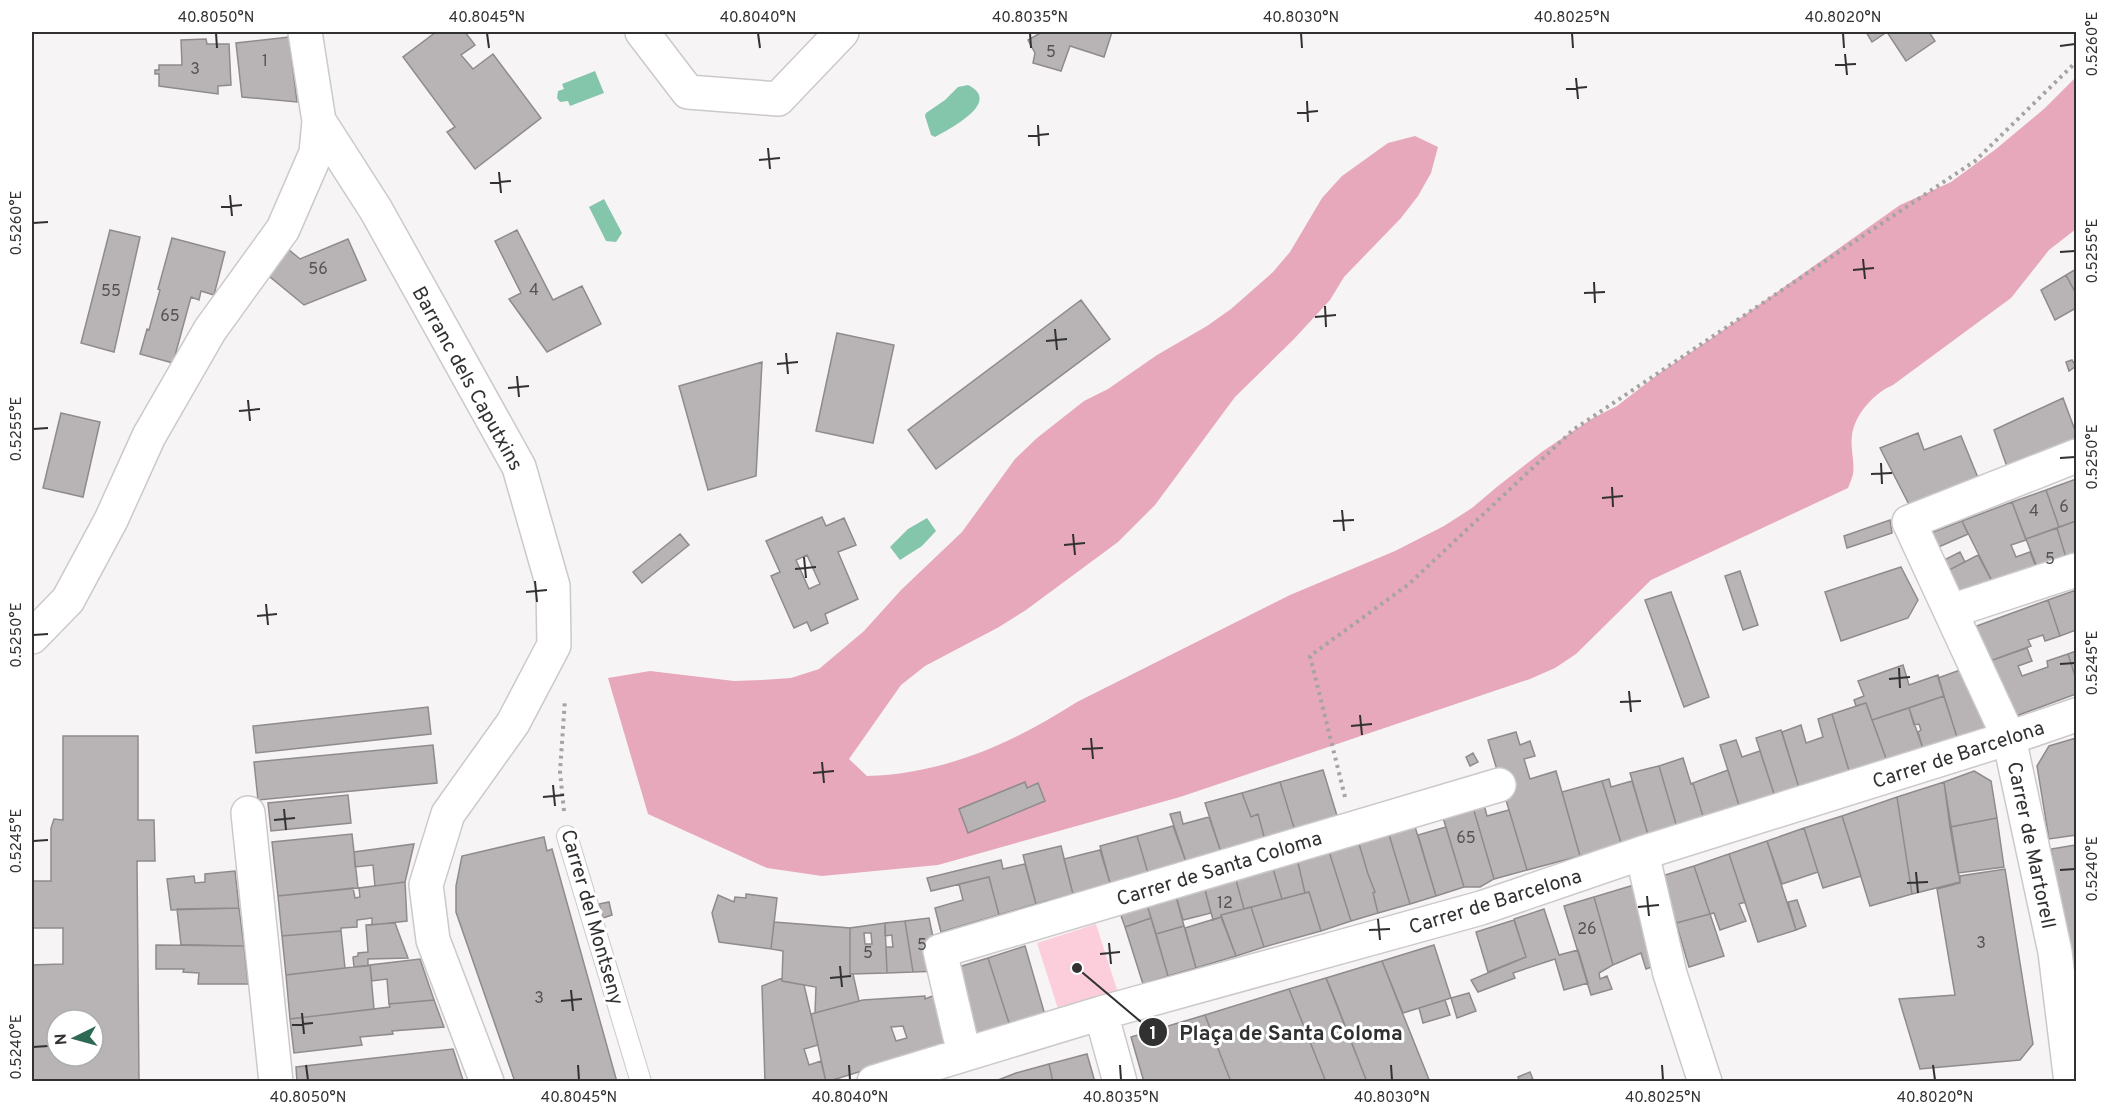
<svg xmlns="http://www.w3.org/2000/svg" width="2108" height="1113" viewBox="0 0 2108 1113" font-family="Overpass,sans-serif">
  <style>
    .green { fill: #fccedb }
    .forest { fill: #e6a8ba }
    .water { fill: #84c6ab }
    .building { fill: #b8b4b5; stroke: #8f8b8c; stroke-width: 1.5; fill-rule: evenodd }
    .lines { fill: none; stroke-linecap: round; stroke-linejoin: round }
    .lane-casing { stroke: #ccc9ca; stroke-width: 22 }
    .street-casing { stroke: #ccc9ca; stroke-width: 36 }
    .path { stroke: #a5a3a3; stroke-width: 4; stroke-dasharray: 3 4.5; stroke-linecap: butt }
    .lane { stroke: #fff; stroke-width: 20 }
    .street { stroke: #fff; stroke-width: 33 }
    .ticks { fill: none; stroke: #323131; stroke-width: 2 }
    .labels { text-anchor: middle; stroke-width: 6; stroke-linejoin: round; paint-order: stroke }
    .number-label { font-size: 16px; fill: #545252 }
    .street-label { font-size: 20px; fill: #323131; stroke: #fff }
    .leader { fill: none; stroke: #323131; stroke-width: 2 }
    .callout-dot { fill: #323131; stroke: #fff; stroke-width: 2 }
    .mark-label { font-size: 18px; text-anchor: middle; font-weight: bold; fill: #fff }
    .callout-label { font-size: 21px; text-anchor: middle; font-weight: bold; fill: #323131; stroke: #fff; stroke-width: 6; stroke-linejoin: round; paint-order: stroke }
    .neatline { fill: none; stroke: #323131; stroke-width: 2 }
    .ticks-label { font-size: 15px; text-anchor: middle; fill: #323131 }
  </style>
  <rect width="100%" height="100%" fill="#f7f4f5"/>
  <path class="green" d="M1096 924 1118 993 1059 1012 1037 943Z"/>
  <path class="forest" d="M2076 77V229L2049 250 2011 298 1893 385C1874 393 1855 414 1852 435 1850 448 1855 462 1853 474 1852 478 1850 483 1848 488L1651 580 1576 654 1555 668 1530 679 1180 797 938 865 822 876 767 868 648 814 608 678 650 671 734 681 762 680 791 678 819 669 864 631 901 590 962 532 1015 459 1037 438 1084 401 1108 389 1157 355 1207 326 1231 309 1273 272 1290 252 1322 198 1342 176 1388 143 1415 136 1438 147 1431 173 1418 196 1401 218 1344 277 1330 300 1294 339 1235 397 1155 505 1118 542 1026 610 999 627 925 666 901 685 849 759 867 776C944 774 1013 743 1077 702L1290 595 1395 551 1444 526 1472 508 1498 486 1543 451 1593 418 1617 406 1661 372 1712 338 1900 205 1951 182 1996 149 2045 108Z"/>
  <path class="water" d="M595 71 604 93 570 106 568 101 560 102 557 98 558 91 564 89 562 84Z
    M968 85C1003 102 949 129 935 137L931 135 925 116 926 113 945 100 958 87Z
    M604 199 622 233 616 242 606 241 589 207Z
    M927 518 936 531 922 546 900 560 890 547 908 529Z"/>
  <path class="building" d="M436 32H465L475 45 461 55 473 69 493 54 541 118 475 169 447 132 455 127 403 57Z
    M1042 32H1112L1104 57 1070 46 1061 71 1033 63 1035 53 1028 40Z
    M1866 32H1929L1935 41 1906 61 1887 32 1872 42Z
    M289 37 297 102 242 97 236 43Z
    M206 39 207 44H229L231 85 218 86V94L159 86V74H155V70H159V65H182L181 40Z
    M110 230 140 237 114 352 81 343Z
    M517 230 553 300 582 286 601 324 547 352 509 299 521 293 495 241Z
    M172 238 225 252 214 295 201 291 199 300 191 297 173 363 140 354 147 329 149 330 160 290 158 289Z
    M348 239 366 280 304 305 269 276 288 249 300 259Z
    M2076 269V294L2066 275Z
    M2066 275 2076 294V308L2055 320 2041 290Z
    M1081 300 1110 339 936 469 908 430Z
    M837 333 894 345 873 443 816 431Z
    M2072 360 2076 366 2069 371 2066 362Z
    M762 362 756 476 708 490 679 386Z
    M2063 398 2076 433V453L2011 478 1994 430Z
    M61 413 100 422 83 497 43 488Z
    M1918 433 1924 450 1961 436 1983 490 1916 518 1880 448Z
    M2076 479V521L2059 527 2046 490Z
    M2046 490 2059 527 2026 539 2012 502Z
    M2012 502 2026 540 2011 545 2016 557 2030 552 2040 576 1997 591 1962 521Z
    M822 517 826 526 844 518 856 545 838 552 858 599 825 614 828 623 811 631 807 622 794 628 771 576 780 572 766 541ZM807 555 820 584 809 589 796 560Z
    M1890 520 1892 533 1847 548 1844 536Z
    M1962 521 1968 534 1934 549 1930 542 1933 532Z
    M2076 521V547L2075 548 2076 561 2068 564 2057 528Z
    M2057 528 2068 564 2040 575 2026 539Z
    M680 534 689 545 642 583 633 572Z
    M1960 552 1965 562 1945 572 1940 562Z
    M1978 555 1997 591 1961 604 1945 572Z
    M1901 567 1918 600 1908 618 1841 641 1825 592Z
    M1740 571 1758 625 1743 630 1725 576Z
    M2076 590V630L2060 636 2048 600Z
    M1671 592 1709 697 1684 707 1645 600Z
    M2048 600 2060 636 2045 641 2043 635 2028 640 2031 646 1990 661 1974 627Z
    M2027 648 2032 661 2018 666 2022 676 2048 667 2047 661 2068 654 2076 679V694L2016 716 1990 661Z
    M2076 651V679L2068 654Z
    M1903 665 1909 685 1938 675 1944 696 1872 720 1866 703 1856 706 1854 700 1864 696 1858 681Z
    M1963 669 1986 727 1957 737 1938 678Z
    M1944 696 1957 737 1923 749 1918 732 1921 730 1919 724 1914 725 1909 708Z
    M1866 703 1887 761 1850 774 1832 714Z
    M428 707 431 734 256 753 253 726Z
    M1909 708 1923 749 1887 761 1872 720Z
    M1832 714 1850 774 1800 791 1782 732 1801 725 1806 743 1823 737 1818 719Z
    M1781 730 1800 791 1776 800 1756 738Z
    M1516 732 1520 745 1530 741 1535 756 1524 759 1530 779 1556 771 1580 856 1527 870 1488 740Z
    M63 736H138V820H154L155 861H137L139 1082H32V965L63 964V928H32V881H51V828L54 819 63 820ZM57 1020H93V1056H57Z
    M2076 738V835L2049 839 2037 766 2049 746Z
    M1736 740 1742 757 1760 751 1776 800 1741 812 1720 745Z
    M433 745 437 783 258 800 254 762Z
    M1473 753 1478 762 1470 766 1466 757Z
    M1683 758 1691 784 1693 783 1705 823 1678 831 1659 766Z
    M1659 766 1678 831 1649 838 1630 773Z
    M1323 770 1338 819 1295 831 1280 782Z
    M1728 770 1741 812 1705 823 1693 783Z
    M1974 771 1991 781 1997 818 1950 827 1944 782Z
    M1609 779 1611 787 1632 781 1649 838 1622 846 1602 781Z
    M1602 781 1622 846 1580 856 1562 792Z
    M1025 782 1027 788 1038 783 1045 801 968 833 959 809Z
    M1280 782 1295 831 1265 840 1258 814 1251 817 1242 793Z
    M1944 782 1960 882 1912 894 1897 797Z
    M1242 793 1251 817 1258 814 1265 840 1221 852 1205 803Z
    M348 795 351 823 271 831 268 803Z
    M1897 797 1912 894 1870 906 1842 816Z
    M1483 801 1487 816 1509 810 1527 870 1494 879 1472 804Z
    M1472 804 1494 879 1480 887H1464L1441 811Z
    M1180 812 1183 824 1209 817 1221 852 1186 862 1170 814Z
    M1842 816 1861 876 1823 888 1804 828Z
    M1997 818 2004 867 1958 873 1950 827Z
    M1413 820 1436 896 1410 904 1387 828Z
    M1173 826 1186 862 1148 873 1137 836Z
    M1446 827 1464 887 1436 896 1418 835Z
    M1387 828 1410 904 1378 913 1373 893 1375 892 1368 874 1357 837Z
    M1804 828 1818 872 1782 884 1767 841Z
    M352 834 358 888 278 896 272 842Z
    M1137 836 1148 873 1110 883 1100 846Z
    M544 837 547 851 552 849 617 1082H515L456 912V886L462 856Z
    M1357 837 1368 874 1375 892 1373 893 1378 913 1351 921 1327 845Z
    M1767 841 1796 930 1758 942 1729 854Z
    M414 844 405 882 375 886 373 865 355 867 354 852Z
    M1327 845 1351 921 1321 931 1309 892 1305 893 1296 854Z
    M2076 845V1000L2051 849Z
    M1061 846 1073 894 1036 904 1023 855Z
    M1100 850 1110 883 1073 894 1064 859Z
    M1296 854 1305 893 1282 899 1271 862Z
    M1729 854 1745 902 1739 904 1746 921 1720 930 1714 913 1710 914 1694 866Z
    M1001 860 1003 869 1025 864 1036 904 999 915 989 877 931 891 927 878Z
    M1271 862 1282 899 1244 909 1234 873Z
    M1694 866 1710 914 1676 923 1662 876Z
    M2005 869 2033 1044 2020 1060 1920 1069 1899 999 1955 995 1937 889 1960 883V876Z
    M235 871 239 908 171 910 167 879 194 876 195 883 205 882V874Z
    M1234 873 1244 909 1221 915V917L1213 920 1203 882Z
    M989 877 999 915 941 932 935 908 963 900 959 884Z
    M405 882 407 921 372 925V918L357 920V927L341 928V931L282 936 278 896 353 888 355 898 360 897 359 888Z
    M1203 882 1211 913 1183 920 1174 889Z
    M1634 885 1657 965 1646 969 1641 953 1613 965 1594 897Z
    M1174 889 1184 926 1156 934 1145 898Z
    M1309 892 1321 931 1264 947 1251 907Z
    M746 894 777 898 771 949 719 942 712 913 718 895 734 902 735 897 746 898Z
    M1594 897 1613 965 1599 973 1600 979 1607 976 1612 989 1591 995 1564 906Z
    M1145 898 1151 918 1125 927 1119 910Z
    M1797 900 1806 926 1796 930 1788 902Z
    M609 902 612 915 603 918 599 904Z
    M1251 907 1264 947 1236 956 1221 915Z
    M239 908 244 946 181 945 177 909Z
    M1544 909 1559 955 1578 950 1588 983 1564 990 1555 959 1513 973 1515 978 1478 992 1471 980 1526 957 1514 919Z
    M1710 914 1724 956 1689 967 1676 923Z
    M1221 917 1236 956 1196 968 1185 928Z
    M929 918 940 971 913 972 905 921Z
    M1151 918 1168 976 1143 984 1125 927Z
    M1514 920 1526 957 1488 972 1476 932Z
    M905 921 913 972 887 973 886 947H893L892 938V935L885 936V923Z
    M774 922 850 928V974H853L859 1001 815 1013 816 987 782 981 783 951 771 949Z
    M395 923 408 958 368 959V966L354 967 353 957 358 956V953L368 952 366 925Z
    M885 923 887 973 850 974V928ZM864 933H871L872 944H865Z
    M1184 926 1196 968 1168 976 1156 934Z
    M341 931 345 968 286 975 282 936Z
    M156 945 244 946 248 984H198L199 973 183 972 184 969H156Z
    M1434 945 1451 998 1403 1013 1382 961Z
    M1025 946 1045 1015 1010 1026 988 958Z
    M988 958 1010 1026 973 1037 952 969Z
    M420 959 434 1000 389 1004 387 979 372 981 370 965Z
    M1382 961 1400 1007 1430 1082H1367L1326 978Z
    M370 965 374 1009 290 1019 286 975Z
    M782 978V981L804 985 818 1045 804 1049 809 1065 821 1061 826 1082H765L762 986Z
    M1326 978 1330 987 1367 1082H1326L1303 1024 1289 989Z
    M1289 989 1326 1082H1231L1205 1015Z
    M1469 993 1476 1011 1457 1018 1451 998Z
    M935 995 950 1044 826 1082 811 1014 863 1000 925 996V999ZM903 1026 907 1038 896 1041 891 1027Z
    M434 1000 444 1027 392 1031 393 1034 360 1037 362 1045 294 1053 290 1019 390 1007 389 1004Z
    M1445 1000 1450 1015 1423 1023 1419 1008Z
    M1205 1015 1231 1082H1144L1131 1037Z
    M453 1049 463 1080 452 1082H297L296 1067Z
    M1087 1054 1095 1082H1053L1049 1064Z
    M1049 1064 1053 1082H993L1016 1073Z
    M1530 1072 1534 1082H1520L1518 1077Z"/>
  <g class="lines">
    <g class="lane-casing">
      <path id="lane" d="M567 836 641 1082"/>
    </g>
    <g class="street-casing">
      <path id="street" d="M642 32 688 92 778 99 842 32
        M319 121 376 210 519 467 553 586 554 645 513 723 448 814 426 885 433 940 487 1082
        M1951 611 2076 570
        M32 637 68 600 111 520 149 436 210 330 283 229 316 153 319 121 305 32
        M248 813 276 1082
        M1642 853 1670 974 1705 1082
        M1101 1013 1120 1082
        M964 1054 940 951 1499 785
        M874 1082 1101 1013 1481 908 1642 853 2009 738 2076 715
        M2071 1082 2055 952 2009 738 1909 522 2076 456"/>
    </g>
    <path class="path" d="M1345 797 1310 656 1409 584 1573 430 1975 161 2076 62
      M564 811 560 772 565 699"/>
    <use href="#lane" class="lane"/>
    <use href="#street" class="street"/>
  </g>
  <path class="ticks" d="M216 33 217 48M487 33 489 48M758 33 760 48M1030 33 1031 48M1301 33 1302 48M1572 33 1573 48M1843 33 1844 48M2060 46 2075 44M1845 54 1847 75M1835 65 1856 64M1576 78 1578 99M1566 89 1587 87M1307 101 1308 122M1297 113 1318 111M1038 125 1039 146M1028 136 1049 134M768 148 770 169M759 160 780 158M499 172 501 193M490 183 511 181M230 195 232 216M221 207 242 205M33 223 48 222M2060 252 2075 251M1863 259 1865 279M1853 270 1874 268M1594 282 1595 303M1584 293 1605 292M1325 306 1326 327M1315 317 1336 315M1055 329 1057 350M1046 341 1067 339M786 353 788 374M777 364 798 362M517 376 519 397M508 388 529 386M248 400 250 421M239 411 260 409M33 429 48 428M2060 458 2075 457M1881 463 1882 484M1871 474 1892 473M1612 487 1613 507M1602 498 1623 496M1342 510 1344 531M1333 521 1354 520M1073 534 1075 555M1064 545 1085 543M804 557 806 578M795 569 816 567M535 581 537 602M526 592 547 590M266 604 268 625M257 616 277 614M33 635 48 634M2060 664 2075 663M1899 668 1900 688M1889 679 1910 677M1629 691 1631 712M1620 702 1641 701M1360 715 1362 735M1351 726 1372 724M1091 738 1093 759M1082 749 1103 748M822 762 824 783M813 773 834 771M553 785 555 806M543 797 564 795M284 809 286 830M274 820 295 818M33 841 48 840M2060 870 2075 869M1916 872 1918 893M1907 883 1928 882M1647 896 1649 916M1638 907 1659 905M1378 919 1380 940M1369 930 1390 929M1109 943 1111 964M1100 954 1120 952M840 966 842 987M830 978 851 976M571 990 573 1011M561 1001 582 999M302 1013 304 1034M292 1025 313 1023M33 1047 48 1046M306 1065 308 1080M578 1065 579 1080M849 1065 850 1080M1120 1065 1121 1080M1391 1065 1392 1080M1662 1065 1663 1080M1933 1065 1935 1080"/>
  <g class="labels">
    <g class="number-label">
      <text x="1051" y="57">5</text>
      <text x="265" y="66">1</text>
      <text x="195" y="74">3</text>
      <text x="318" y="274">56</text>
      <text x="534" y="295">4</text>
      <text x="111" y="296">55</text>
      <text x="170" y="321">65</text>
      <text x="2064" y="512">6</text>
      <text x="2034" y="516">4</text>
      <text x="2050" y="564">5</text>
      <text x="1466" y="843">65</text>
      <text x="1225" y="908">12</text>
      <text x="1587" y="934">26</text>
      <text x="1981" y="948">3</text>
      <text x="922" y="950">5</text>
      <text x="868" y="958">5</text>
      <text x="539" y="1003">3</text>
    </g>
    <g class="street-label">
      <text transform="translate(468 378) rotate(61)" y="7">Barranc dels Caputxins</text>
      <text transform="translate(1958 754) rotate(-18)" y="7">Carrer de Barcelona</text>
      <text transform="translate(2032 845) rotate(78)" y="7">Carrer de Martorell</text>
      <text transform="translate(1219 868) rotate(-17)" y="7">Carrer de Santa Coloma</text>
      <text transform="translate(1495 901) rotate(-17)" y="7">Carrer de Barcelona</text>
      <text transform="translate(593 917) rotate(74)" y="7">Carrer del Montseny</text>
    </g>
  </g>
  <path class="leader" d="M1077 968L1153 1032"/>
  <g class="callout-dot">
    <circle cx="1077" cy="968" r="6"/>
    <circle cx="1153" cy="1032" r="15"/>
  </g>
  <g class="mark-label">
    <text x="1153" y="1039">1</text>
  </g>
  <g class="callout-label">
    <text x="1291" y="1040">Plaça de Santa Coloma</text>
  </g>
  <rect width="2108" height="1113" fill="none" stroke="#ffffff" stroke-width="66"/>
  <g transform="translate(75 1038) rotate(265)"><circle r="28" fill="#ffffff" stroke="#adadad" stroke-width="1.5"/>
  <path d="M0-4.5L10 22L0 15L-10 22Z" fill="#2d6953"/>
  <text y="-9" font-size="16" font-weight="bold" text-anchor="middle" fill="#323131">N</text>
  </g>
  <rect x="33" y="33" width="2042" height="1047" class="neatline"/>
  <g class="ticks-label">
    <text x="216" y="22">40.8050°N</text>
    <text x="487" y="22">40.8045°N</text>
    <text x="758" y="22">40.8040°N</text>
    <text x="1030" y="22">40.8035°N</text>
    <text x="1301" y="22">40.8030°N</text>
    <text x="1572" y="22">40.8025°N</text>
    <text x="1843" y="22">40.8020°N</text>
    <text transform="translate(2092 44) rotate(-90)" y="5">0.5260°E</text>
    <text transform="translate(16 223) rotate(-90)" y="5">0.5260°E</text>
    <text transform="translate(2092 251) rotate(-90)" y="5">0.5255°E</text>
    <text transform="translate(16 429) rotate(-90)" y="5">0.5255°E</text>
    <text transform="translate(2092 457) rotate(-90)" y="5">0.5250°E</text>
    <text transform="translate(16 635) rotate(-90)" y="5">0.5250°E</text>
    <text transform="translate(2092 663) rotate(-90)" y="5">0.5245°E</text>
    <text transform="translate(16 841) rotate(-90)" y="5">0.5245°E</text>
    <text transform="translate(2092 869) rotate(-90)" y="5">0.5240°E</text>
    <text transform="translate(16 1047) rotate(-90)" y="5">0.5240°E</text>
    <text x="308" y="1102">40.8050°N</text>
    <text x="579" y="1102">40.8045°N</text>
    <text x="850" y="1102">40.8040°N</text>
    <text x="1121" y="1102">40.8035°N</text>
    <text x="1392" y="1102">40.8030°N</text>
    <text x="1663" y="1102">40.8025°N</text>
    <text x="1935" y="1102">40.8020°N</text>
  </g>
</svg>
